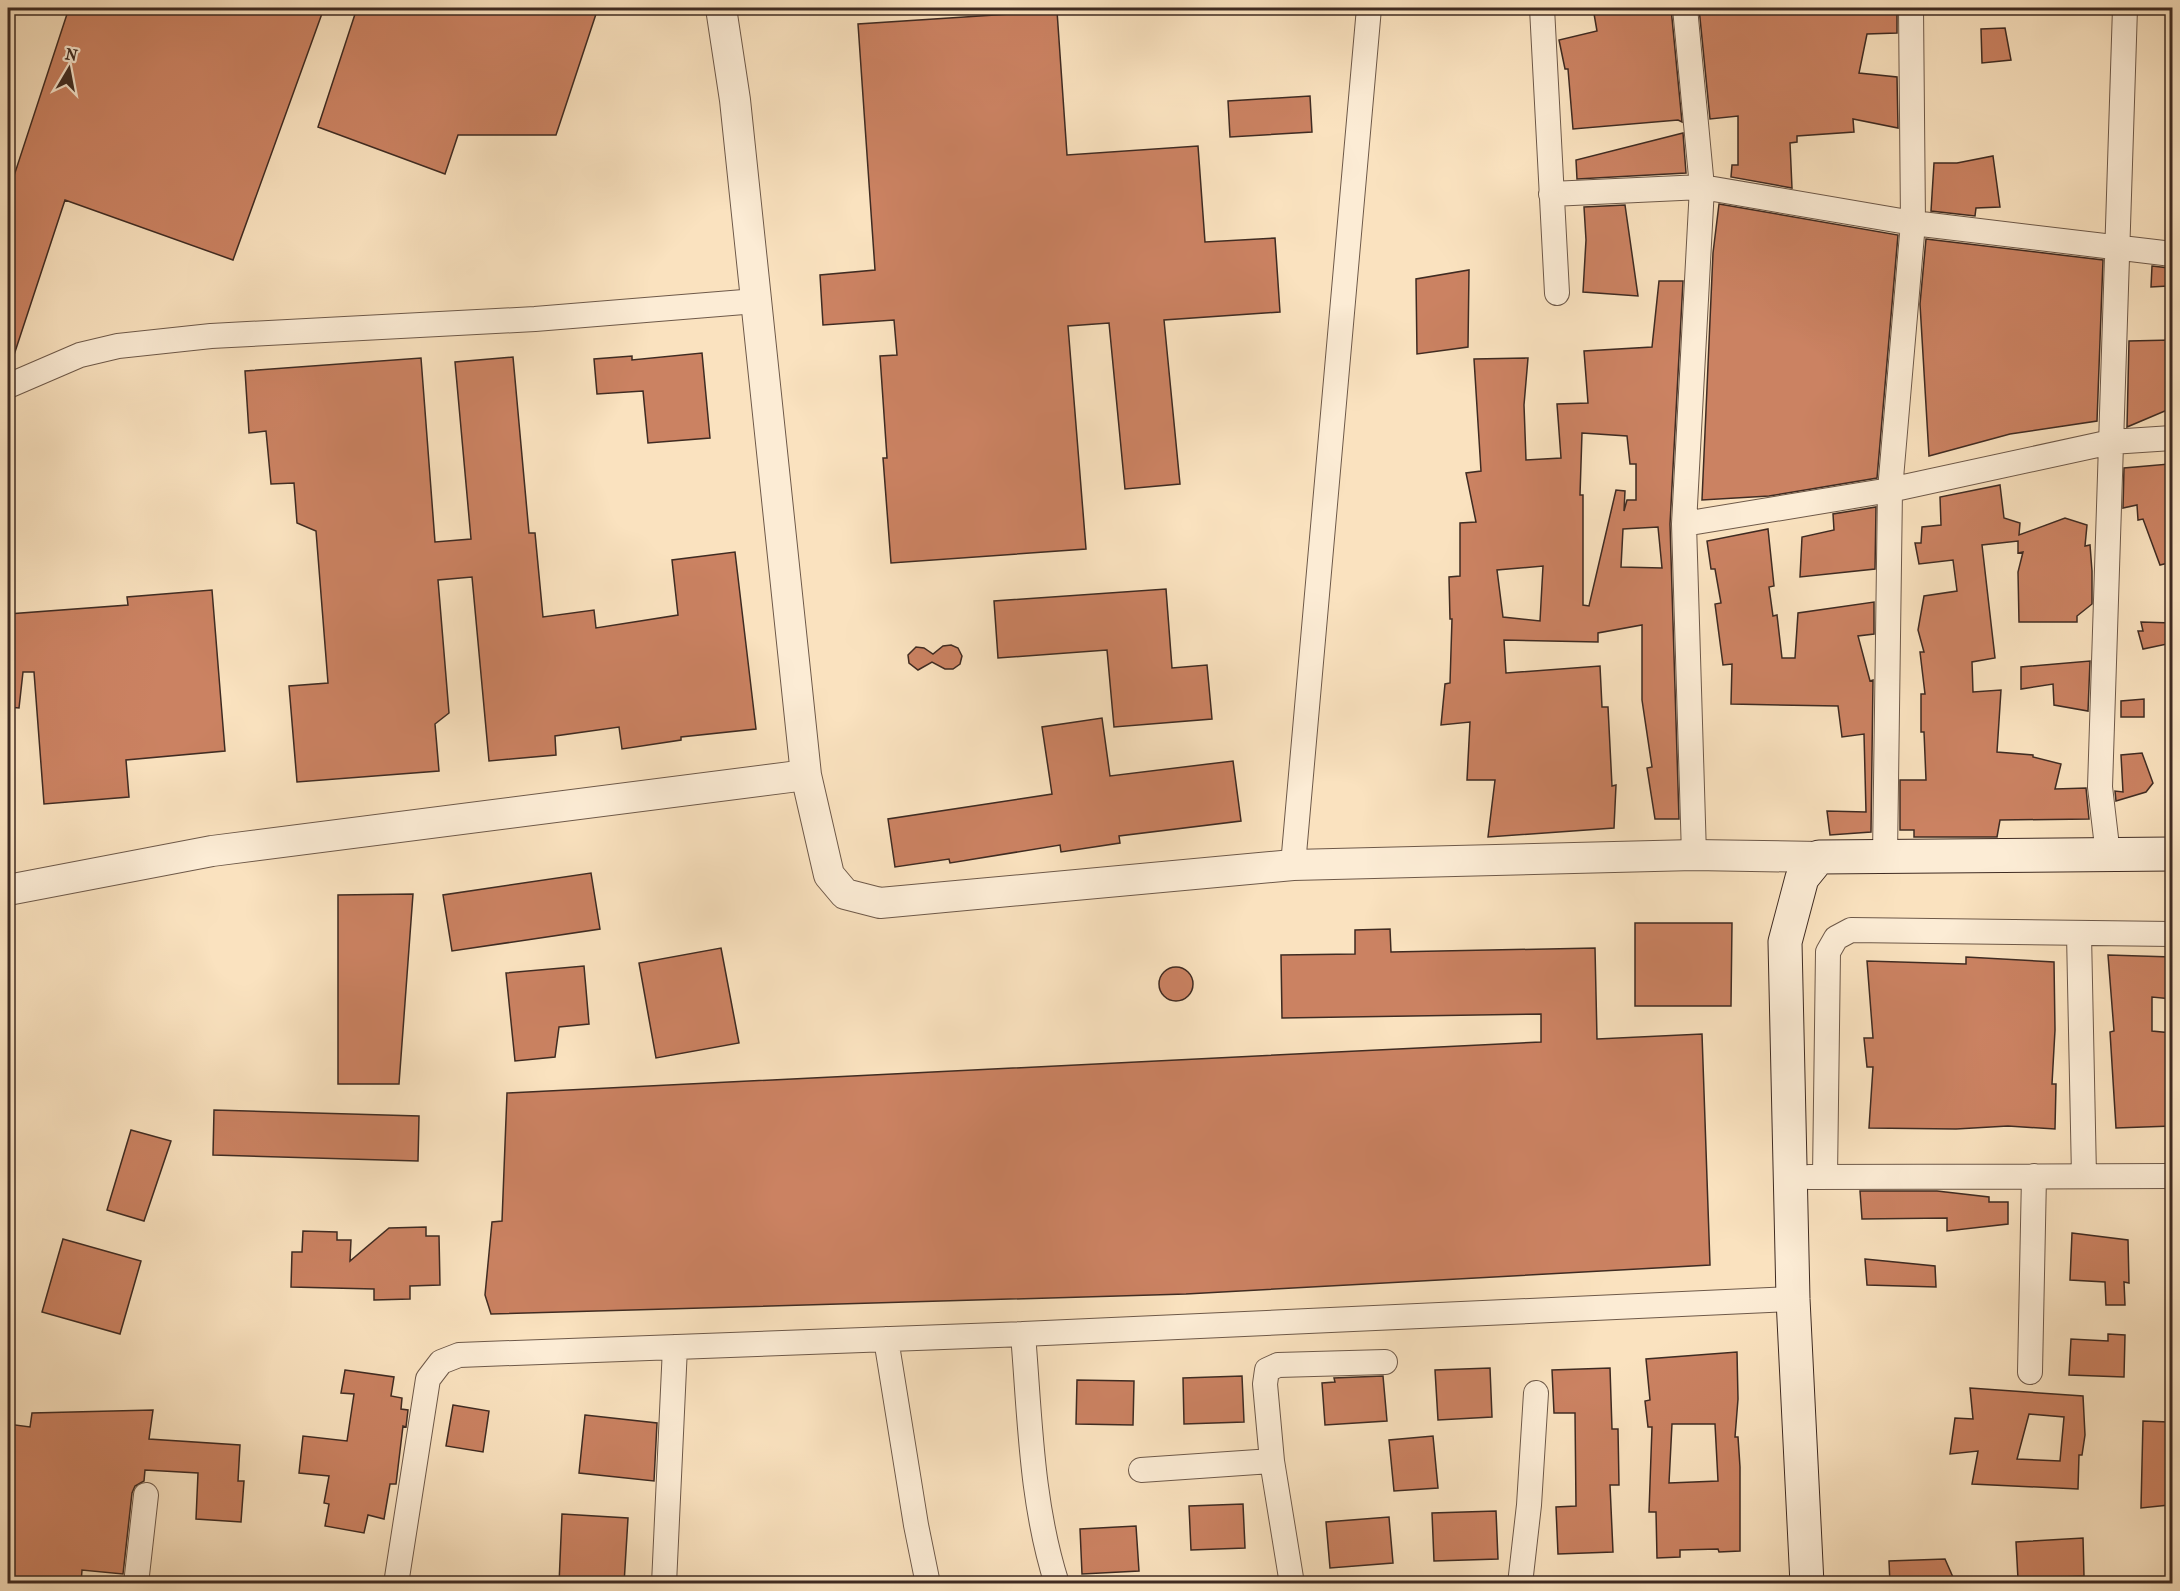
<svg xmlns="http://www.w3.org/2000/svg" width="2180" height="1591" viewBox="0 0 2180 1591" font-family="'IM FELL French Canon',serif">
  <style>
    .building { fill: #cb8262; stroke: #3f2b22; stroke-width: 1.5; fill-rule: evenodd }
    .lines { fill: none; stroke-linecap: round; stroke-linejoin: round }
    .minor-casing { stroke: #6e5949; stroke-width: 26 }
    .tertiary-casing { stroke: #6e5949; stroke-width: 32 }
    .secondary-casing { stroke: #3f2b22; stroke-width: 35 }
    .minor { stroke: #fcecd5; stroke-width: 24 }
    .tertiary { stroke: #fcecd5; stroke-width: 30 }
    .secondary { stroke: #fcecd5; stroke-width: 33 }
  </style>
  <rect width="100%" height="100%" fill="#fae2bf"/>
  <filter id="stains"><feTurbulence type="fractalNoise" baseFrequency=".00333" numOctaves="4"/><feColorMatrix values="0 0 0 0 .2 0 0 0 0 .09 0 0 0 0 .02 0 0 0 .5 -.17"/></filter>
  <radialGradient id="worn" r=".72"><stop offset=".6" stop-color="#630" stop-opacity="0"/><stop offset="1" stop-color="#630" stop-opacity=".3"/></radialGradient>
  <path class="building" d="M69 8H324L233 260 65 200 11 364H8V194Z
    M357 8H598L556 135H458L445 174 318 127Z
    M1593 8H1671L1682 122 1678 120 1573 129 1568 69H1565L1559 40 1597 31Z
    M1699 8H1897V33L1867 34 1859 73 1897 77 1898 128 1853 119 1854 132 1797 136V142L1790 143 1792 188 1731 177 1732 165H1738V116L1710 119Z
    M1057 11 1067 155 1198 146 1205 242 1275 238 1280 312 1164 320 1180 484 1125 489 1109 323 1068 326 1086 549 891 563 883 458H887L880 356 897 355 894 320 823 325 820 275 875 270 858 24Z
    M2005 28 2011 60 1982 63 1981 29Z
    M1310 96 1312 132 1230 137 1228 101Z
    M1683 133 1686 173 1577 179 1576 160Z
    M1993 156 2000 207 1976 208 1975 216 1931 211 1934 163H1957Z
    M1719 204 1898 235 1877 478 1769 496 1702 500 1713 253Z
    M1625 205 1638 296 1583 292 1586 240 1584 207Z
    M1926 239 2103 260 2097 421 2010 434 1929 456 1920 304Z
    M2152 266 2169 268 2168 286 2151 287Z
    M1469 270 1468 347 1417 354 1416 279Z
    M1659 281H1683L1670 524 1679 819H1655L1647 768 1652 767 1642 700V625L1598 633V642L1504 640 1506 673 1600 666 1602 707H1608L1612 786 1616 785 1614 828 1488 837 1495 780H1467L1470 722 1441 725 1445 684 1450 683 1452 619H1450L1449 577 1460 576V523L1476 522 1466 473 1481 471 1474 359 1528 358 1524 405 1526 460 1561 458 1557 404 1588 403 1584 351 1652 347ZM1582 433 1627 436 1630 464H1636V500H1627L1624 511 1625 491 1616 490 1589 606 1583 605V495H1580ZM1658 527 1662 568 1621 567 1623 529ZM1543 566 1540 621 1503 617 1497 570Z
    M2172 340V408L2127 427 2129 341Z
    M702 353 710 438 648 443 643 391 597 394 594 359 632 356V360Z
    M513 357 529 533H535L543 617 594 610 596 628 678 615 672 560 735 552 756 729 681 737V740L622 749 619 727 555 736 556 755 489 761 472 577 438 580 449 713 435 724 439 771 297 782 289 686 328 683 316 531 297 523 294 483 271 484 266 431 249 433 245 371 421 358 435 542 471 539 455 362Z
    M2169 464V503L2172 502V562L2160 565 2143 519 2138 520 2137 505 2123 508 2124 468Z
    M2000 485 2004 518 2020 523 2019 535 2065 518 2087 525 2085 546 2090 545 2092 571V604L2077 616V622H2019L2018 572 2023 552 2018 553V541L1982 545 1995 658 1972 662 1973 692 2001 690 1997 752 2033 755V757L2061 764 2055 789 2086 788 2089 819 2000 820 1997 837H1914V830H1900V780H1926L1924 732H1921V694H1925L1920 652H1924L1918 630 1924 596 1957 591 1953 560 1919 564 1915 543H1921L1922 527 1941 525 1940 497Z
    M1876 507 1875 569 1800 577 1802 537 1834 530 1833 514Z
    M1768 529 1774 586 1769 587 1773 616 1777 615 1782 658H1795L1798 613 1874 602V634L1858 636 1870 681 1873 680 1871 832 1830 835 1827 811 1866 812 1864 734 1842 737 1838 706 1731 704 1732 664 1723 665 1715 604 1721 603 1715 569H1711L1707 541Z
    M1166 589 1172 668 1207 665 1212 719 1114 727 1107 650 998 658 994 601Z
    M212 590 225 751 126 760 129 797 44 804 34 672H23L19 708 8 707V614L128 605 127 597Z
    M2141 622 2172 623V643L2143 649 2138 631H2143Z
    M951 645 958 648 962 656 960 664 953 669H945L932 662 918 670 909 663 908 655 916 647 924 648 933 654 943 646Z
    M2090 661 2088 711 2054 705 2053 684 2021 689V667Z
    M2144 699V717H2121V701Z
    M1102 718 1110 776 1233 761 1241 821 1119 836 1120 843 1061 852 1060 845 950 863 949 859 895 867 888 819 1052 794 1042 727Z
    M2142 753 2153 783 2146 792 2116 801 2115 791 2123 792 2121 755Z
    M591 873 600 929 452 951 443 895Z
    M413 894 399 1084H338V895Z
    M1635 923H1732L1731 1006H1635Z
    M1390 929 1391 952 1595 948 1597 1039 1702 1034 1710 1265 1186 1294 491 1314 485 1295 492 1222 502 1221 507 1093 1541 1042V1014L1282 1018 1281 955 1355 954V930Z
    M721 948 739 1043 656 1058 639 963Z
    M2108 955 2172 957V999L2152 997V1031L2172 1033V1126L2116 1128 2110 1032 2114 1031Z
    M1966 957 2054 962 2055 1030 2052 1084H2056L2055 1129 2008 1126 1956 1129 1869 1128 1873 1067H1867L1864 1038H1873L1867 961 1966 964Z
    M584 966 589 1024 559 1027 555 1057 515 1061 506 973Z
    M1159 984a17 17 0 1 1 34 0a17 17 0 1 1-34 0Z
    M214 1110 419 1116 418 1161 213 1155Z
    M131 1130 171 1141 144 1221 107 1210Z
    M1860 1191H1937L1989 1197V1202H2008V1224L1947 1231V1218L1862 1219Z
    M426 1227V1236H439L440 1285 410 1286V1299L374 1300V1289L291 1287 292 1252H302L303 1231 337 1232V1240H351L350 1261 389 1228Z
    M2072 1233 2128 1240 2129 1283 2124 1282 2125 1305H2106L2105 1282 2070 1280Z
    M63 1239 141 1261 120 1334 42 1312Z
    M1865 1259 1935 1266 1936 1287 1867 1285Z
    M2108 1334 2125 1335 2124 1377 2069 1375 2071 1339 2108 1341Z
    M1737 1352 1738 1399 1735 1437H1738L1740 1467V1551L1719 1552 1718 1549 1680 1550V1557L1657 1558 1656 1512H1649L1652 1427H1648L1645 1401 1650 1400 1646 1359ZM1672 1424H1715L1718 1481 1669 1483Z
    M1490 1368 1492 1417 1438 1420 1435 1370Z
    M1610 1368 1612 1429H1618L1619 1485H1610L1613 1552 1558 1554 1556 1507 1576 1506 1575 1413H1554L1552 1370Z
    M345 1370 394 1377 391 1396 402 1398 401 1409 408 1410 406 1427 403 1426 396 1484H390L384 1519 368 1515 364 1533 325 1526 329 1504 324 1503 329 1476 299 1473 303 1436 347 1441 354 1394 341 1393Z
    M1242 1376 1244 1422 1184 1424 1183 1378Z
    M1383 1376 1387 1421 1325 1425 1322 1383 1335 1382 1334 1378Z
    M1077 1380 1134 1381 1133 1425 1076 1424Z
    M1970 1388 2083 1396 2085 1435 2082 1455H2079L2078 1489 1972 1484 1978 1451 1950 1454 1955 1418 1973 1419ZM2029 1414 2064 1417 2060 1461 2017 1459Z
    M453 1405 489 1411 483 1452 446 1446Z
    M153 1410 149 1439 240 1445 238 1481H244L241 1522 196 1519 198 1473 145 1470 144 1481 135 1486 132 1493 123 1574 82 1570 81 1584H8V1424L30 1427 32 1413Z
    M585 1415 657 1423 654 1481 579 1473Z
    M2143 1421 2168 1422 2169 1505 2141 1508Z
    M1433 1436 1438 1488 1394 1491 1389 1440Z
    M1243 1504 1245 1548 1191 1550 1189 1506Z
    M1496 1511 1498 1559 1434 1561 1432 1513Z
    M562 1514 628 1518 624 1584H559Z
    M1389 1517 1393 1563 1330 1568 1326 1522Z
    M1136 1526 1139 1571 1082 1574 1080 1529Z
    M2083 1538 2084 1576 2018 1579 2016 1542Z
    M1945 1559 1956 1584H1890L1889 1561Z"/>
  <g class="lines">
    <g class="minor-casing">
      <path id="minor" d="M1542 8 1557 293
        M1685 8 1702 187 1684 524 1694 855
        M1551 194 1702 187 1913 223 2172 254
        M8 386 80 355 118 346 211 336 535 319 756 301
        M1684 524 1890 490 2111 442 2172 438
        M2108 855 2100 787 2125 8
        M1885 856 1890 490 1913 223 1911 8
        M1293 865 1369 8
        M2079 934 2084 1176
        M1809 1177 2172 1176
        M1825 1177 1828 952 1836 938 1851 930 2172 934
        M1023 1334C1030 1418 1031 1503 1057 1584
        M886 1339 916 1525 928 1584
        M2030 1372 2034 1176
        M1141 1470 1272 1461
        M136 1584 146 1495
        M396 1584 428 1379 441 1362 459 1355 1023 1334 1793 1299
        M664 1584 675 1347
        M1292 1584 1272 1461 1265 1384 1267 1370 1278 1365 1385 1362
        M1520 1584 1529 1505 1536 1393"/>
    </g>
    <g class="tertiary-casing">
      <path id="tertiary" d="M721 8 735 100 806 775 829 875 845 894 880 903 1293 865 1694 855 1819 857
        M8 890 212 851 806 775"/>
    </g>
    <g class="secondary-casing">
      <path id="secondary" d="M1807 1584 1793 1299 1785 942 1802 878 1819 857 2172 854"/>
    </g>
    <use href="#minor" class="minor"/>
    <use href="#tertiary" class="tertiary"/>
    <use href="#secondary" class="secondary"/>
  </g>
  <rect width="2180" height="1591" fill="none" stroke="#fae2bf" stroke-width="30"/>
  <rect x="9" y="9" width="2162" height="1573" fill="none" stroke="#3f2b22" stroke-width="3"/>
  <rect x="15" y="15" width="2150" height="1561" fill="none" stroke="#3f2b22" stroke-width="1.5"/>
  <g transform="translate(69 69) rotate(10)" stroke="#fcecd5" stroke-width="4.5" paint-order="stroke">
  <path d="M0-4.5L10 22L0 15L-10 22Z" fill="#3f2b22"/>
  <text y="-9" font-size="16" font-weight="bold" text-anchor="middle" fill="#3f2b22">N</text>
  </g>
  <rect width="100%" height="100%" filter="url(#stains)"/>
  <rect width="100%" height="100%" fill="url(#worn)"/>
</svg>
